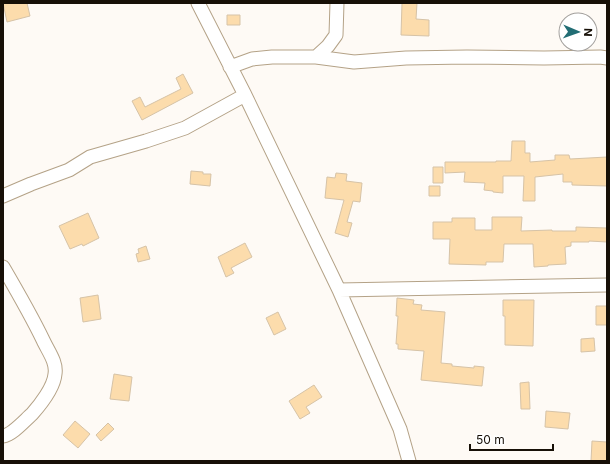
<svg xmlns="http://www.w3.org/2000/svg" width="610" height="464" viewBox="0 0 610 464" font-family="Inter,sans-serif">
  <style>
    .building { fill: #fcdcac; stroke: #d6c3a7 }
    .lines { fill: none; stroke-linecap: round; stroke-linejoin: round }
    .minor-casing { stroke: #b4a287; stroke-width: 15 }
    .minor { stroke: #fff; stroke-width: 13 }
  </style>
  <rect width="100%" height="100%" fill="#fefaf5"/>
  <path class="building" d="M3 3H27L30 16 7 22Z
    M402 3H417L416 19 429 20V36L401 35Z
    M227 15H240V25H227Z
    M183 74 193 93 142 120 132 101 140 97 145 107 181 89 176 78Z
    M512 141H525V153H530V162L555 160V155H569L570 159 607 157V186L572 185V182H563V174L535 177V201H523L524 176H503V193L493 192V191L484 190 485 183 464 182 465 172 445 173V162H496V161H511Z
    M433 167H443V183H433Z
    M191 171 203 172V174H211L210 186 190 184Z
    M336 173 347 174 346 181 362 183 360 202 353 201 347 222 352 223 348 237 335 233 344 200 325 198 327 177 335 178Z
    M429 186H440V196H429Z
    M88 213 99 238 83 246 82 244 70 249 59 226Z
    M492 217H522L521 231 552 230V231H576V227L607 228V242L589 241V242H571V246L565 247 566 264 548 265V266L534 267 533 244H504L503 262H486V265L449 264 450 239H433V222H452V218H475V230H492Z
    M245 243 252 257 231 268 234 273 226 277 218 257Z
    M146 246 150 259 138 262 136 254 139 253 138 249Z
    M98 295 101 319 83 322 80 298Z
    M397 298 414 300 413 304 422 305 421 310 445 312 441 363 452 364V366L474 368V366L484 367 482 386 421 380 424 351 398 349V344H396L398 316H396Z
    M503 300H534L533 346 505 345V316H503Z
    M596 306H607V325H596Z
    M278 312 286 329 274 335 266 318Z
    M594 338 595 351 581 352V339Z
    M114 374 132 377 129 401 110 399Z
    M529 382 530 409H521L520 383Z
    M314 385 322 397 306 407 310 413 300 419 289 401Z
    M546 411 570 413 568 429 545 427Z
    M75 421 90 434 78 448 63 435Z
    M108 423 114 429 101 441 96 435Z
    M592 441 607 442V461H591Z"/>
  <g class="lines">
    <g class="minor-casing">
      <path id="minor" d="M198 3 245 95 339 290 400 429 409 461
        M316 57 328 46 336 35 337 3
        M230 67 252 59 272 57H316L354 62 406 58 467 57 544 58 600 57 607 58
        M3 196 31 184 69 170 90 157 146 141 185 128 245 95
        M3 267C17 291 31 315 43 340 48 351 57 362 55 374 54 387 40 405 32 414 25 420 12 435 3 436
        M339 290 607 285"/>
    </g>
    <use href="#minor" class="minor"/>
  </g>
  <rect width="610" height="464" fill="none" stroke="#171007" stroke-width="8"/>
  <g transform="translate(578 32) rotate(92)"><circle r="19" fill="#ffffff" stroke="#a29f9c"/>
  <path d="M0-3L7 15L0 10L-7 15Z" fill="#226d74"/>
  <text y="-6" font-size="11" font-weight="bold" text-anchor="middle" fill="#171007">N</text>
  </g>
  <path d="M470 444v6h83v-6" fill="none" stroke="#171007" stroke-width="2"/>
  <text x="476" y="444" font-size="12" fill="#171007" stroke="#ffffff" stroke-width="3" paint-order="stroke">50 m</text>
</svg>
